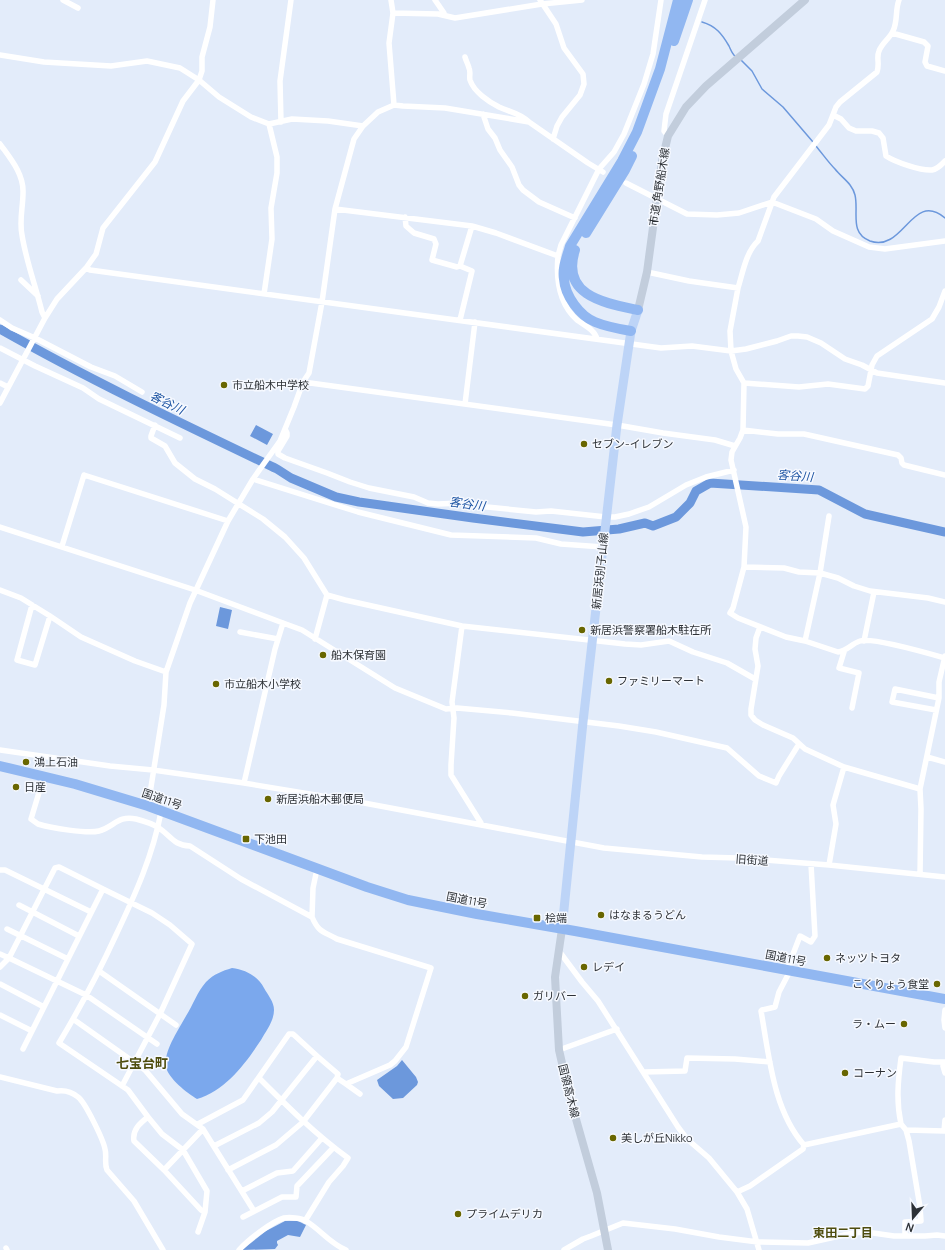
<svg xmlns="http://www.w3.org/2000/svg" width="945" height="1250" viewBox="0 0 945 1250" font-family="Manrope,'Noto Sans JP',sans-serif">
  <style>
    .forest { fill: #7ba8ed }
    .water { fill: #6c98dc }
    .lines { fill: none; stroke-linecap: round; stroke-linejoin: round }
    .stream { stroke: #6c98dc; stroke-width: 1.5 }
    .river { stroke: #6c98dc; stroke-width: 9 }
    .street { stroke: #fff; stroke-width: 5.5 }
    .secondary { stroke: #c2cddc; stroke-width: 8 }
    .primary { stroke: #bdd4f7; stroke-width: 9 }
    .highway { stroke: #91b7f1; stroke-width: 10 }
    .poi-dot { fill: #686600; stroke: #f6f9ff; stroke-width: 1.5 }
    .labels { text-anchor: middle; stroke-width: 3; stroke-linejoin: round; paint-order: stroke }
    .street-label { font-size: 11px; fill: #2d3136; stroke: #f6f9ff }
    .poi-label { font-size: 11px; fill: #2d3136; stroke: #f6f9ff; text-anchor: start }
    .water-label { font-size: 12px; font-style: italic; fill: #1a52a2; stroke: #f6f9ff }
    .neighbourhood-label { font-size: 12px; font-weight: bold; fill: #4e4d0e; stroke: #f6f9ff }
    .quarter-label { font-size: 13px; font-weight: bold; fill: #4e4d0e; stroke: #f6f9ff }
  </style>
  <rect width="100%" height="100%" fill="#e3ecfa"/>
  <path class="forest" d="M232 968C246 970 258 976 264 988 268 995 274 1002 274 1010 274 1021 266 1031 261 1040 245 1064 226 1090 197 1099 187 1093 168 1078 166 1067 163 1052 179 1029 186 1016 193 1005 197 992 206 982 214 974 222 971 232 968Z"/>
  <path class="water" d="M256 425 273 434 267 445 250 436Z
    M220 607 232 610 228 629 216 626Z
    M402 1060 416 1077 418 1082 417 1085 403 1098 393 1099 379 1086 377 1080 397 1066Z
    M285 1221H298L306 1225 300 1237 288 1235 277 1241V1243L278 1245 275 1249 242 1250 266 1231Z"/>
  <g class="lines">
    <path class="stream" d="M702 22C716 26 722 34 729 46 731 50 732 54 736 57
      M741 60 752 71 762 89 783 107 813 142
      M815 145C822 153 828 162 835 169 842 178 852 183 855 195 859 212 849 233 870 241 904 253 912 190 945 218"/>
    <path class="river" d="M0 329C90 380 183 424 277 469L291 478 336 497 359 502 473 518 583 532 619 529 645 523 653 526 676 517 690 503 696 491 710 483 819 490 865 514 945 532"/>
    <path class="street" d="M63 0 78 8
      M391 0 393 13 389 43 394 105
      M435 0 444 13V15
      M540 0 556 24 564 48 583 74 584 84 580 95 562 117 557 126 553 139
      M393 13 438 14 455 18 542 4 582 0
      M892 33 924 42 928 46 925 62 927 66 945 71
      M0 55 44 62 111 66 147 61 180 68 199 80 219 97 251 117 269 124 292 119 328 121 363 126
      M465 57C466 61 468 64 469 68 471 72 469 76 470 80 474 92 489 102 499 107 510 112 520 113 529 122
      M483 114 488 129 495 138 500 150 512 167 519 185 523 190 539 202 575 218
      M833 115 841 119 849 128 856 131H872L879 133 883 138 886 156C895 162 921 171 932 170 938 169 941 165 945 161
      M281 122 280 81 291 0
      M668 136 664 131 666 114 705 0
      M0 144C10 158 24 174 23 193 23 207 19 221 22 235 26 261 36 287 42 312L45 318
      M626 183 687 214 717 215 739 213 772 202 816 219 833 231 869 247 885 249 945 241
      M335 209 472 226 496 233 558 256C556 278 559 304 577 320 584 325 595 330 597 339
      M405 217 406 226 414 233 434 239 436 244 432 260 457 267 460 266
      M558 256 561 245 599 169 614 152 624 134 644 84 653 54 661 0
      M86 268 90 270 661 348 692 346 731 351 746 349 777 341 791 336H798L807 337 821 343 845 359 862 365 877 373 945 383
      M647 272 689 281 738 288C743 272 746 252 758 241L774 197 829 125 836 107 840 102 877 72C880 63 876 58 879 51 882 43 890 38 893 31 898 21 895 10 899 0
      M21 280 38 296
      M738 288 730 331 731 351 736 369 744 383 743 430 740 438 732 452 731 460 746 527 744 567 733 608 730 613 738 618 786 637 805 641 838 652C847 651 851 644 860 641 871 637 931 654 945 658
      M264 294 272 239 271 208 277 173V157L269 124
      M0 320 12 328 35 338 91 367 115 376 142 392
      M460 320 472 271 460 266 472 226
      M0 348 35 366 83 388 99 399 180 438
      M303 382 617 425 663 433 715 440 735 446
      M0 383 8 387
      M744 383 799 387 828 384 865 389 868 386 872 365 877 356 932 319 939 307 945 291
      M0 403 45 318 57 299 86 268 96 254 103 228 155 162 183 101 199 80 202 71V57L210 27 213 0
      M465 404 475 322
      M155 425 151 436V438L165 446 175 463 195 479 215 489 263 519 285 537 304 558 327 595 315 639
      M285 429 287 433V436L278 451V454L285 458 327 473 350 482 369 488 414 497 428 503 438 504 461 503 477 506 536 512 551 511 606 517H615L629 514 649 507 686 485 706 477 734 470
      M743 430 778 434H804L898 455 901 458 902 463 904 465 945 475
      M253 479 358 512 451 535 536 538 561 544 603 547
      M0 527 195 590 283 623 302 630 395 688 446 709 457 708 512 713 619 726 656 732 727 748 759 776 776 783 779 776 799 744
      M62 546 84 475 228 521
      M744 567 784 568 799 572 820 573 838 578 854 586 870 591 928 598 945 602
      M0 590 21 598 50 616 81 637 135 661 166 672
      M327 595 345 600 462 626 625 644 641 645 669 641 693 652 727 663 755 679
      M32 605 17 660 35 665 50 616
      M462 626 452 702 454 718 451 765V775L481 823V825
      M760 627 756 638 755 649 758 666 751 709V715L755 720 763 725 793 738 805 749 844 767 920 789
      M240 632 278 639
      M805 641 820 573 829 516
      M864 641 874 592
      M844 652 839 668 859 673 852 708
      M936 710 892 702 895 689 939 698
      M0 750 110 766 153 770 244 783 364 803 604 848 702 857 738 858 829 865 945 877
      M927 757 945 762
      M44 776 31 819 38 824C51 828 87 834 99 831 114 827 118 815 136 819 144 821 153 824 159 828 172 837 173 845 190 846L241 879 312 917 313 888 317 869
      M244 783 275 649 283 623
      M148 806 164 705 166 672 190 603 228 521 253 479 280 441 294 407 303 382 309 373 322 302 335 209 354 139 363 126 378 112 394 105 403 106 445 108 529 122 588 163 603 172
      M161 812C153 855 135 895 116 935 99 972 80 1008 59 1043L128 1090 148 1117C140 1123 132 1130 134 1141L164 1170 201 1210 205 1212
      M829 865 836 824 833 805 844 767
      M0 870H5L91 912
      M920 874 921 809 920 789 939 698V682L945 656
      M103 889 152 913 170 925 192 944 160 1014 122 1086
      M19 905 79 936
      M312 917C319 933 323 931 337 939L431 968 406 1047 395 1061 390 1065 346 1084 360 1094
      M7 929 68 959
      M559 951 582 982 598 1001 678 1127 687 1139 709 1158 737 1192 747 1209 759 1250
      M0 954 9 958 0 967
      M99 971 176 1025
      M0 984 44 1007
      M945 1010 944 1020 945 1028
      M0 1015 32 1031
      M73 1019 145 1070 182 1114 203 1129 254 1211
      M23 1049C50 996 76 942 103 889L59 867 55 868 9 958 86 995 157 1044
      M559 1050 617 1029
      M945 1062 943 1066 945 1073
      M644 1072 685 1071 687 1058 735 1059 770 1062
      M0 1077 57 1091C64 1090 72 1092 78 1097 85 1102 103 1139 105 1149 107 1156 104 1163 107 1170L134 1201 163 1250
      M259 1078C287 1106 315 1134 348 1158L343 1166 329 1182 305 1221
      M148 1117 162 1134 183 1150 207 1191 205 1212 198 1232
      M198 1124 243 1100 289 1034H293L317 1056
      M901 1124C896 1101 898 1081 901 1058L934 1062H944
      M906 1130 944 1131 945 1120
      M804 1145 901 1124 906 1130 909 1141 920 1207 921 1221 905 1222V1236
      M214 1146 259 1123 272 1112 317 1056 338 1074 337 1078
      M164 1170 203 1129
      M228 1170 276 1145 303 1122 337 1078 346 1084
      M242 1191 277 1173 293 1171 322 1138
      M737 1192 750 1186 803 1149 804 1145C773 1110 769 1055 761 1011L762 1010 775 1007 779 992 790 971 788 967 800 936 811 942 815 936 811 864
      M243 1217 282 1197H296L297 1186 333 1148
      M6 1248 7 1250
      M239 1250C248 1240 271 1222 284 1218 290 1217 301 1218 306 1221 321 1230 329 1243 346 1250
      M564 1250 583 1239 591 1236 623 1223 675 1229 719 1237 758 1242 808 1243 853 1233 866 1232 894 1236H925L937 1235 945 1236"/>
    <path class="secondary" d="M638 310 647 272 662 161 668 136 686 107 706 86 805 0
      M562 929 555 977 559 1050 570 1098 597 1193 608 1250"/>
    <path class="primary" d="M562 929 583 722 617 425 631 331 638 310"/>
    <path class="highway" d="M674 41 688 0
      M586 233 625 170 632 156
      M575 250C560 296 605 303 638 310
      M631 331C619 329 607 327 595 322 580 316 565 296 564 279 562 268 567 257 570 246L622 161 637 132 660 69 678 0
      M0 766 75 784 148 806 367 887 408 900 477 914 575 931 945 999"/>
  </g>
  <g class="poi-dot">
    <circle cx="224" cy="385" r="4"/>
    <circle cx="584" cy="444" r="4"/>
    <circle cx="582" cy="630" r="4"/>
    <circle cx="323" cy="655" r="4"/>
    <circle cx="609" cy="681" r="4"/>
    <circle cx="216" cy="684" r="4"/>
    <circle cx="26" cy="762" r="4"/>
    <circle cx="16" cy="787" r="4"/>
    <circle cx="268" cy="799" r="4"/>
    <rect x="242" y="835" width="8" height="8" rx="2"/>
    <circle cx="601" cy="915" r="4"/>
    <rect x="533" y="914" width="8" height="8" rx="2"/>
    <circle cx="827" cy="958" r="4"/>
    <circle cx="584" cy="967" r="4"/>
    <circle cx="937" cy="984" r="4"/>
    <circle cx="525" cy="996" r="4"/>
    <circle cx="904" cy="1024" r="4"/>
    <circle cx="845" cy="1073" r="4"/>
    <circle cx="613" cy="1138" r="4"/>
    <circle cx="458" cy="1214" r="4"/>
  </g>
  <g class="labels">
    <g class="street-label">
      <text transform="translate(659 187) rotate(-81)" y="4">市道 角野船木線</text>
      <text transform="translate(600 571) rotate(-84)" y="4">新居浜別子山線</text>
      <text transform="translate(162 799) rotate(19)" y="4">国道11号</text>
      <text transform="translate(752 860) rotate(4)" y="4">旧街道</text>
      <text transform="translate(467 900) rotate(11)" y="4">国道11号</text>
      <text transform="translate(786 958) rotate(11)" y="4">国道11号</text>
      <text transform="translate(569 1091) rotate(76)" y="4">国領高木線</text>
    </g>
    <g class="poi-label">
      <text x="232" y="389">市立船木中学校</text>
      <text x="592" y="448">セブン-イレブン</text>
      <text x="590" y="634">新居浜警察署船木駐在所</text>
      <text x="331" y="659">船木保育園</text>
      <text x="617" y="685">ファミリーマート</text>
      <text x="224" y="688">市立船木小学校</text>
      <text x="34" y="766">鴻上石油</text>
      <text x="24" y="791">日産</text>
      <text x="276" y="803">新居浜船木郵便局</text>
      <text x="254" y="843">下池田</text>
      <text x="609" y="919">はなまるうどん</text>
      <text x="545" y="922">桧端</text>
      <text x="835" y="962">ネッツトヨタ</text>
      <text x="592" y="971">レデイ</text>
      <text x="929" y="988" text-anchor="end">こくりょう食堂</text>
      <text x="533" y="1000">ガリバー</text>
      <text x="896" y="1028" text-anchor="end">ラ・ムー</text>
      <text x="853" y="1077">コーナン</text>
      <text x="621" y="1142">美しが丘Nikko</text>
      <text x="466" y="1218">プライムデリカ</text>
    </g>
    <g class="water-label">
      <text transform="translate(167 403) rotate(26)" y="4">客谷川</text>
      <text transform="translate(795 476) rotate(4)" y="4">客谷川</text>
      <text transform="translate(467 504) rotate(8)" y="4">客谷川</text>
    </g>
    <g class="neighbourhood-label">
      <text x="843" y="1237">東田二丁目</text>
    </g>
    <g class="quarter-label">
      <text x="142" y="1068">七宝台町</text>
    </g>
  </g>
  <g transform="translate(913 1218) rotate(199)" stroke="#f6f9ff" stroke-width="3" paint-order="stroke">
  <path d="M0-3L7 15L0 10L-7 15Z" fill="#2d3136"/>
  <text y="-6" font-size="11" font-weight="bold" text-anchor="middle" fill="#2d3136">N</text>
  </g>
</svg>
